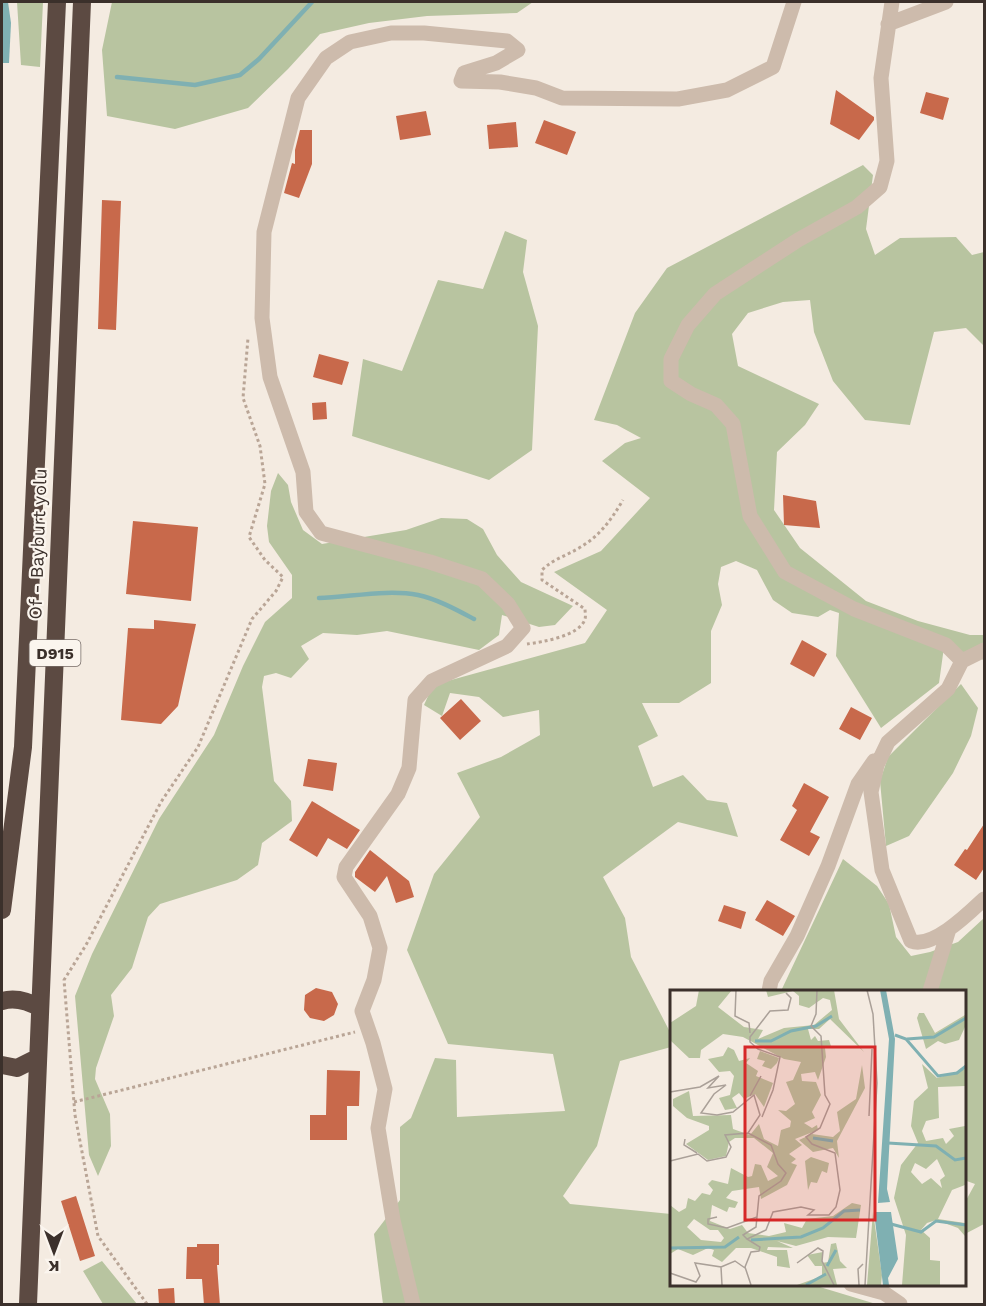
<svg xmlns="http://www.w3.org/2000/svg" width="986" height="1306" viewBox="0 0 986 1306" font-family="'Work Sans',sans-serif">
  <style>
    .green { fill: #b8c4a0 }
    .water { fill: #7fb0b2 }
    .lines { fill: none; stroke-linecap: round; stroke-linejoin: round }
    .stream { stroke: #7fb0b2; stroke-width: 4.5 }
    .building { fill: #c8694b }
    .path { stroke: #b9a596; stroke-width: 3; stroke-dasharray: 3 3; stroke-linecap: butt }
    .minor { stroke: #cdbbac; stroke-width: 15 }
    .highway { stroke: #5c4a42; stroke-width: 18 }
    .labels { text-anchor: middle; stroke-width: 4.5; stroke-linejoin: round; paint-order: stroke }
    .shield { fill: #fbf5ee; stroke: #756b66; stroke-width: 1.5 }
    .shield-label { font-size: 16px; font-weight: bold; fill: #3b302b }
    .street-label { font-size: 18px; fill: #3b302b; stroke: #fbf5ee }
    .inset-river { fill: none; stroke: #7fb0b2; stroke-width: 3 }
    .inset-road { fill: none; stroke: #aaa098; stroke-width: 1.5 }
    .view { fill: #d62828; fill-opacity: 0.15; stroke: #d62828; stroke-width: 3 }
    .inset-edge { fill: none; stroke: #3b302b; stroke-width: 3 }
  </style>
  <rect width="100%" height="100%" fill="#f4ebe1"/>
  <path class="green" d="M17 2H43L40 67 21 65Z
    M112 2H533L517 13 427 16 369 23 320 34 288 69 248 108 175 129 107 116 102 50Z
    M863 165 873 175 866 229 875 255 900 238 956 237 972 255 984 252V346L966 328 934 332 910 425 865 420 833 381 814 332 810 300 783 302 748 313 732 334 738 366 819 404 805 425 777 452 774 510 800 548 866 601 918 621 970 635H984V660L944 647 939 683 881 728 836 656 839 613 830 610 818 617 792 613 773 600 757 570 736 561 721 567 718 584 722 605 711 631V683L679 703H642L658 736 638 746 653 787 683 775 707 800 727 803 738 837 678 822 603 877 625 918 631 957 670 1032 671 1047 620 1061 597 1146 563 1196 570 1204 671 1214V1284H810L876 1304H383L374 1234 400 1200V1127L411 1118 435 1058 456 1060 457 1117 565 1111 553 1054 448 1044 407 950 434 874 480 817 457 773 501 757 540 735 539 710 503 717 479 697 450 693 442 716 424 705 433 685 585 643 607 610 554 572 601 551 650 498 602 461 625 443 641 438 617 425 594 420 635 313 667 268Z
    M505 231 527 240 523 272 538 326 532 450 489 480 352 436 363 359 402 371 438 280 483 289Z
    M278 473 288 485 291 502 303 530 322 544 406 530 441 518 467 519 483 529 497 555 521 582 573 606 555 625 539 627 502 615 499 635 479 650 387 631 357 635 323 633 301 646 309 659 291 678 276 673 264 676 262 687 274 781 291 801 292 821 262 843 258 865 237 880 160 904 148 917 132 968 111 995 114 1016 96 1068 95 1079 110 1114 111 1146 98 1176 89 1155 75 996 92 954 159 819 214 735 243 666 265 622 292 598V575L269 542 267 526 271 491Z
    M961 684 978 708 971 736 953 773 909 836 886 846 880 781 888 757Z
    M843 859 877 886 889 904 896 937 911 956 930 952 958 942 984 918V1224L965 1234 964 1204 975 1184 964 1180V991H781Z
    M102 1261 137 1304H103L83 1271Z"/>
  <path class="water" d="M2 2H8L11 23 9 63H2Z"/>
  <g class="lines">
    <path class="stream" d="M117 77 195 85 240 75 259 59 312 2
      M319 598C350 597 388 589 418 595 437 599 457 610 474 619"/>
  </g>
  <path class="building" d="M836 90 874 117V120L859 140 830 124Z
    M926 92 949 98 943 120 920 113Z
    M426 111 431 135 400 140 396 116Z
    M544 120 576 132 567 155 535 143Z
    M516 122 518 147 489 149 487 125Z
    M300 130H312V164L299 198 284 193 292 163 295 164V150Z
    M102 200 121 201 116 330 98 329Z
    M319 354 349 362 342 385 313 377Z
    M326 402 327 419 313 420 312 403Z
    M783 495 816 501 820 528 784 525Z
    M133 521 198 527 191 601 126 594Z
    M154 620 196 624 178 706 161 724 121 720 128 628 154 629Z
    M802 640 827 654 814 677 790 664Z
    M461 699 481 721 460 740 440 718Z
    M851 707 872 718 860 740 839 729Z
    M308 759 337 763 333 791 303 786Z
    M804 783 829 797 810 832 820 837 809 856 780 840 797 810 792 806Z
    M312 801 360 830 347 849 328 838 317 857 289 840Z
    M984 824V868L976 880 954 865 965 849 967 850Z
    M370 850 409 881 414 897 396 903 387 876 375 892 355 877V872Z
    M767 900 795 916 783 936 755 920Z
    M724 905 746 912 741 929 718 921Z
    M316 988 332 992 338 1004 334 1015 324 1021 310 1018 304 1010 305 995Z
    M327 1070 360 1071 359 1106H347V1140H310V1115H326Z
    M76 1196 95 1256 80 1261 61 1201Z
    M197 1244H219V1265H217L220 1305H204L202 1279H186L187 1247H197Z
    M174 1288 175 1305H159L158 1289Z"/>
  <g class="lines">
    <path class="path" d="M527 644C542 642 580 636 585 619 586 616 585 612 585 609L542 580V570C553 559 566 556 579 548 600 536 611 520 623 500
      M74 1102 355 1032
      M147 1304 98 1236 75 1115 64 980 86 945 161 802 198 747 252 619 276 591 283 577 265 560 249 537 265 484 260 446 243 398 248 338"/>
    <path class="minor" d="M892 2 881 78 887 161 880 187 857 207 798 240 715 294 688 325 671 359V381L691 394 716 405 733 424 750 516 785 572 854 609 946 645 962 661
      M888 24 946 2
      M984 650 962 661 948 689 888 742 877 765 871 792 882 870 911 941C933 949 969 913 984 899
      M769 991 771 981 797 936 828 866 858 784 874 761
      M930 991 949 929
      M851 1284 884 1293 900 1304
      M413 1304 393 1220 378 1128 385 1089 373 1043 362 1011 374 980 380 948 370 916 344 877 346 867 398 794 409 768 415 700 432 681 507 646 523 628 508 604 482 579 430 562 321 533 306 512 303 472 270 377 262 318 264 232 298 98 326 58 350 42 391 33H424L507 41 518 50 496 63 464 73 461 81 500 82 536 88 562 98 678 99 727 90 773 67 794 2"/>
    <path class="highway" d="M2 910 23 747 57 2
      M2 1001C16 997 28 1001 40 1008
      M2 1065 17 1068 37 1058
      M28 1304 82 2"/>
  </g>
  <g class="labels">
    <rect class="shield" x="29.5" y="640" width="51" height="26" rx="4.5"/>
    <g class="shield-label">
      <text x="55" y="659">D915</text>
    </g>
    <g class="street-label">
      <text transform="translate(38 544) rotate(-88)" y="6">Of - Bayburt yolu</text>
    </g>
  </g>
  <g transform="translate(670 990)">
    <rect width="296" height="296" fill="#f4ebe1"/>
    <path d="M29 0H62L48 17 74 37 93 40 88 49 114 38 144 35 162 20 160 10 153 8 139 18 129 15V6L123 1 98 7 96 0H164L169 29 194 62 160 29 149 39H138L141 50 145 46 148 51 159 50 161 56 155 58 156 67 148 90 145 82 131 84 132 91 146 92 151 105 142 122 145 128 134 133 142 138 147 135 148 140 125 149 132 155 119 164 126 169 121 173 127 175 117 195 91 209 89 197 62 201 56 208 68 212 65 218 59 217 57 222 42 215 40 231 60 239 72 235 78 243 99 246 116 242 114 233 132 238 137 229 163 226 182 213 191 215 186 248 158 247 126 256 107 251 123 258 98 257 97 260H117L120 278 107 276V267L81 258H66L52 272 42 266 44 260 38 258 23 265 8 259 0 264V215L9 222 16 218 18 208 25 211 32 203 40 205 43 200 38 194 42 190 58 194 61 178 78 187 82 186 85 174 91 175 98 191 108 186 97 177 103 163 84 148H65L59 152 56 166 38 170 16 154 39 140V136L17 128 3 116V109L19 101 23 126 61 125 63 139 80 145 89 134 94 149 108 156 111 140 120 137 121 131 108 120 116 121 125 114 116 92 123 90 131 72 114 69 73 47 53 44 31 60 30 68H19L1 51 0 33 26 16ZM24 229 40 240H48L54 248 51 252 31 250 17 237ZM249 23H254L265 43 295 25V37L289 50 275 54 268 51 256 59 247 28ZM58 57 64 60 69 71 80 68 76 73 88 81 86 86 103 93 94 117 85 104 74 109 69 103 62 108 67 118 55 120 49 108 60 105 64 86 60 81 49 82 38 69 53 66ZM90 61 109 68 107 73 101 79 92 76 95 71 87 69ZM252 74 267 88 295 79V96L268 97 269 128 256 131 252 141 256 151 273 148 276 154 284 146 279 139 295 136V195L282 200 268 229 295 233V246L288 238 266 230 257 233 251 240 260 248V270L270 271V295H232L236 245 224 208 231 175 248 153 241 136 244 111 258 98ZM267 169 275 186 270 190 272 198 261 188 252 194 241 182 245 173 256 179ZM192 75 195 98 167 151 169 168 163 158 143 162 129 150 142 144 163 147 170 141 167 122 186 109ZM141 167 159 173 157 183 152 181 147 193 141 192 138 200 135 171ZM203 222 212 285 211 295H197ZM166 253 170 271 177 278 163 279 167 295H127L152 286V276H145L137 265 153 262 152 273 158 272 161 254Z" fill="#b8c4a0" fill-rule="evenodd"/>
    <path d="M210 0H216L225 49 217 199 220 212 208 213 219 49ZM204 222H221L228 269 218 288 219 295H213Z" fill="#7fb0b2"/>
    <path class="inset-river" d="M225 45 236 49 268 86 287 83 296 76M237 49 264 47 296 28M85 51H101L121 41 146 36 162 26M143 148 163 151M218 153 266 156 285 170 296 168M221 234 251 242 266 231 296 235M81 250 131 247 153 238 174 221 190 220M0 258 55 257 69 247M157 276 166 260M136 295 156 284"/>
    <path class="inset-road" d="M66 0 65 26 79 33 80 43M0 102 30 97 49 86 38 98 56 95 44 104 31 123 47 125 63 122 84 105 90 125 78 143 55 145 61 157 56 167 37 171 28 164 0 171M80 106 91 86M199 126 202 59M92 127 103 100 110 67 88 59 80 52V47L100 21 118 20 121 8 116 3M15 149 14 155 27 163M47 227 38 229V234L57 238 87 227M77 249 73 245 86 237 89 206 111 191 116 183 108 174 101 155 78 143M127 273 148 258 153 261 152 271 164 295M51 277 65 271 75 278M0 283 26 292 30 286 25 273 51 277 52 295M81 295 75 277 81 262 89 261 90 257 77 249 96 240 103 222 131 217 144 220 138 225H159L166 217 170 200 165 163 142 154 136 147 150 138 160 114 155 105 151 46 141 36 146 24 147 0M189 295 188 279 193 274M195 295 207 93 203 24 197 0"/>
    <path class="view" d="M75 57H205V230H75Z"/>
    <rect width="296" height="296" class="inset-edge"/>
  </g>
  <rect width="986" height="1306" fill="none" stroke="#3b302b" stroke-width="6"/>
  <g transform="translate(54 1252) rotate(180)" stroke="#fbf5ee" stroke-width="4.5" paint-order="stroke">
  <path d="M0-4.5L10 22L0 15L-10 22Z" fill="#3b302b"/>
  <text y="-9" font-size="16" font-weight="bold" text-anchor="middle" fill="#3b302b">K</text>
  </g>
</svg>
